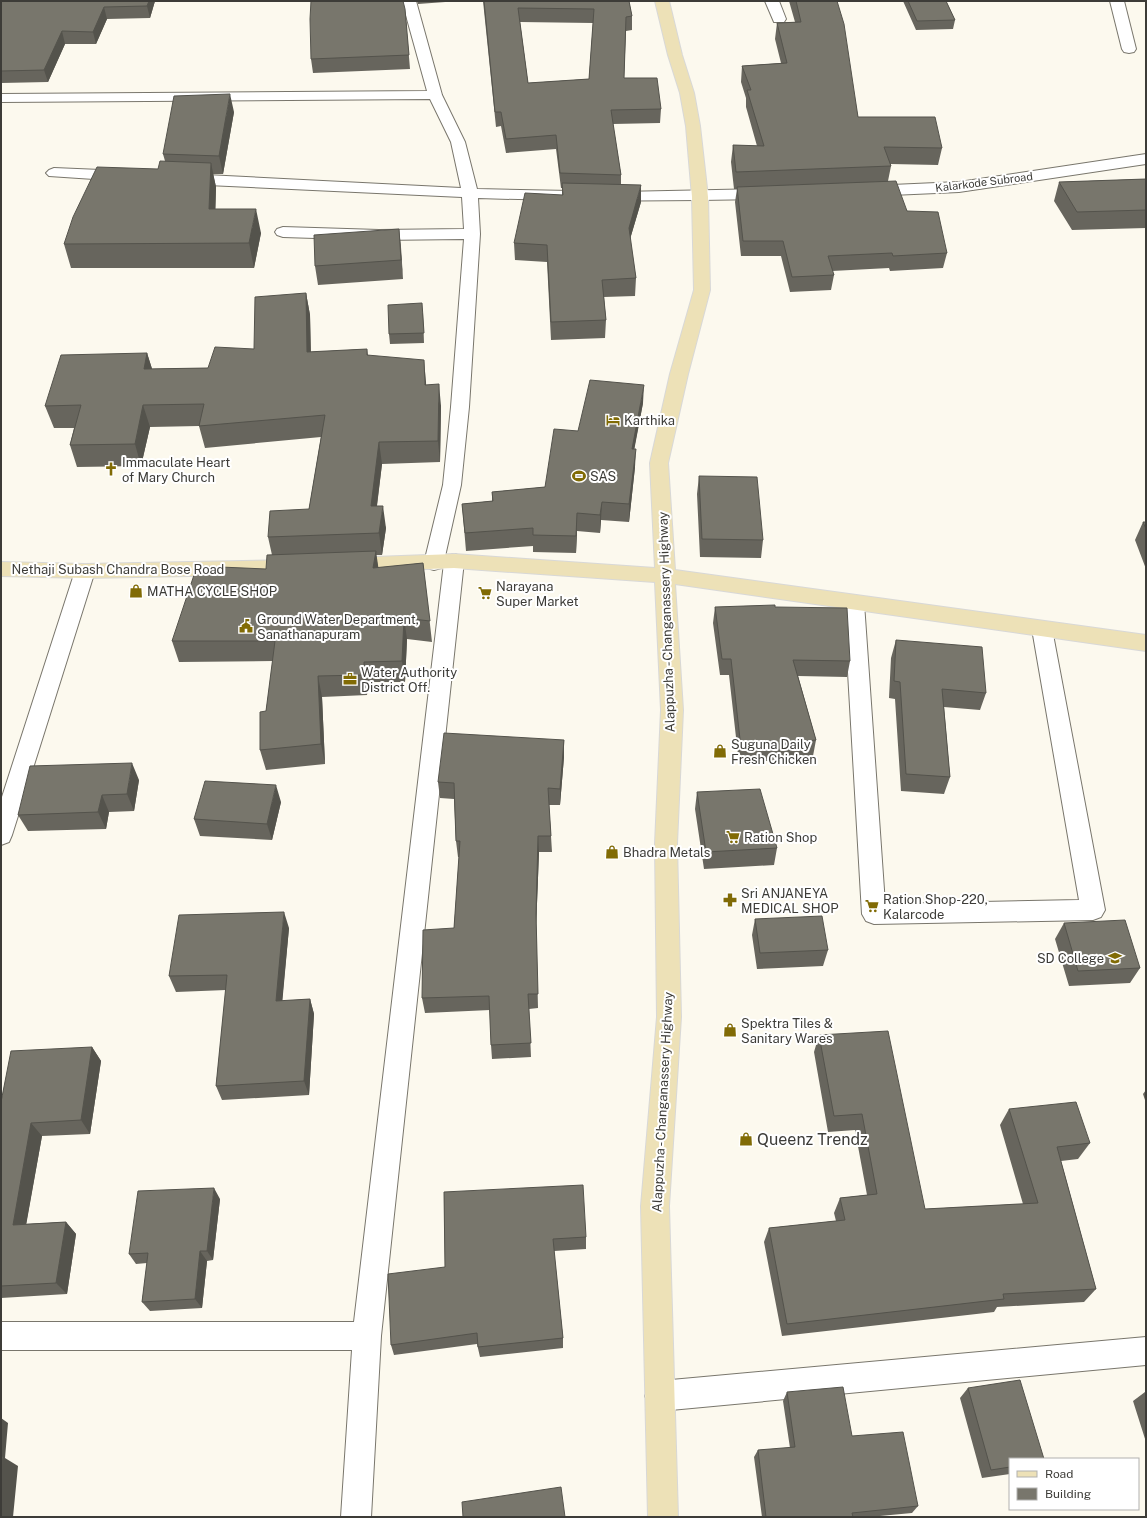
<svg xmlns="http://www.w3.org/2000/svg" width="1147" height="1518" viewBox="0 0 1147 1518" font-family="'Public Sans',sans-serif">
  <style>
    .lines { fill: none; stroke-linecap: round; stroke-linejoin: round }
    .minor-casing { stroke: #79766c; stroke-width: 2 }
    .major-casing { stroke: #d8d8d7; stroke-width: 2 }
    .minor { fill: #fff; fill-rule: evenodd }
    .major { fill: #ede1b7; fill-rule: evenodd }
    .wall { fill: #67655d; fill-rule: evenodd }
    .shaded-wall { fill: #54534c }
    .building { fill: #78766c; stroke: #54534c; fill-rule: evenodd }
    .labels { text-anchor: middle; stroke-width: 4; stroke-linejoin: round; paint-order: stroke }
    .far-street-label { font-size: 11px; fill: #3d3c38; stroke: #fff }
    .poi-label { font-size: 13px; fill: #3d3c38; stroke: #fff; text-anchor: start }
    .street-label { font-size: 13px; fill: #3d3c38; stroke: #fff }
    .near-poi-label { font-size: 16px; fill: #3d3c38; stroke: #fff; text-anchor: start }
  </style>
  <rect width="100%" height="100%" fill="#fcf9ee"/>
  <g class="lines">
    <g class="minor-casing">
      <path id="minor" d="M402 1H416L442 95 465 142 477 189 620 192 765 189 770 191 773 194 770 197 765 199C669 201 574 201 478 198L480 234 469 407 461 485 444 561 447 556 454 554 461 556 464 561 381 1336 371 1517H341L352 1350H1V1322H354L444 563 441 568 434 570 427 568 424 563 443 485 451 407 464 239 379 240 283 237 277 235 275 232 277 229 283 227 379 230 464 229 462 197 186 184 181 182 178 179 181 176 186 174 461 188 451 142 430 99 1 102V94L427 91Z
        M765 1H779L786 19 784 22H774Z
        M1110 1H1124L1136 49 1134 52 1129 53 1124 52 1122 49Z
        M1146 154V164L959 192 869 196 864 194 861 191 864 188 869 186 959 182Z
        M54 168 124 171 129 173 132 176 129 179 124 181 49 176 46 173 49 170Z
        M85 564 92 566 95 571 12 835 9 842 1 845V800L75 571 78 566Z
        M854 596 861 598 864 603 885 904 1079 900 1032 629 1035 624 1042 621 1049 624 1052 629 1105 910 1101 917 1093 920 874 924 866 921 862 914 844 603 847 598Z
        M1146 1337V1365L660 1411 650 1406 645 1396 650 1386 660 1381Z"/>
    </g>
    <g class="major-casing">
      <path id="major" d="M655 1H669L682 55 694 93 700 126 708 197 710 290 688 374 668 463 675 570 1146 635V651L675 584 683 710 677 844 681 1017 669 1206 678 1517H648L641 1206 657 1017 655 844 661 710 655 582 454 568 348 572 341 570 338 565 341 560 348 558 454 554 655 568 650 463 670 374 694 290 692 197 686 126 680 93 668 55Z
        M296 560 303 562 306 567 303 572 296 574 85 578 1 576V562L85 564Z"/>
    </g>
    <use href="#minor" class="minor"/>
    <use href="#major" class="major"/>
  </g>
  <path class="wall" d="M1 1H155L150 18 107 19 96 44H65L48 82 1 83Z
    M417 1H459L418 4Z
    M483 1H629L632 16V30L626 31 624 78 661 109 660 123 613 124 621 175V184L641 202 630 239 636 278 635 296 604 297 606 320 605 338 551 340 547 262 515 260 514 243 562 195V188H561L556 149 506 153 501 126 496 127ZM520 22 593 23 589 79 528 83Z
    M789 1H837L858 117 942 148 938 165 891 164V166L888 181 907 211 947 253 943 268 890 271 889 268 832 271 834 275 831 290 790 292 781 256H741L735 202 737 189H734L731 162 733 145 757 146 746 107V98L741 82 742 66 781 63 775 39 777 23 795 22Z
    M903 1H946L955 20 953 29 916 30Z
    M405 9 410 69 313 73 311 59Z
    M234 112 223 174H213L216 187 215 209 261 233 254 268H71L64 244 158 169 165 161 163 154Z
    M1146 179V228L1072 230 1054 201 1059 182Z
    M399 229 403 279 318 285 315 266Z
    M306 293 310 315 311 352 367 349 368 355 426 385 441 406 440 462 382 464 377 506 386 528 382 555H376L378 568 423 563 432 642 407 639 405 682H368L367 695 322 697 325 764 266 770 260 750 266 711 273 661 179 662 172 641 266 569 272 555 268 537 309 509 321 437 205 448 199 426 150 427 141 466 77 467 70 445 74 428H54L45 406 147 353 152 369 208 368 254 349Z
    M423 313 424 343 390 344 389 334Z
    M643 403 634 449 635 467 629 522 601 520 600 533 577 531 576 553 533 552V546L466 551 462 504 492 501V492L545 487 578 431Z
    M699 476 763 540 761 558 700 557 697 494Z
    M1143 522H1146V569L1135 540Z
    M715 607H775L850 661 847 677 798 676 816 740 813 756 739 764 729 675H720L713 623Z
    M896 640 986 693 980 710 944 707 950 777 944 794 901 791 895 699 889 698 891 658Z
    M564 740V757L560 805H549L551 836 552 852H539L536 929 538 1008 529 1009 531 1057 492 1059 491 1045 490 1010 425 1013 422 998 454 928 459 857H458L456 841 454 799 440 798 438 782Z
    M139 780 134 811 109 812 106 829 28 831 18 815Z
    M697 792 777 848 774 865 704 869 695 809Z
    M281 802 272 840 200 836 194 819Z
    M755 919 828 950 823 966 757 969 752 935Z
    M1064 923 1140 968 1130 983 1069 986 1055 939Z
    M289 928 282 1001 310 999 314 1014 309 1095 222 1100 216 1086 226 990 176 992 169 976Z
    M819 1035 925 1209 1023 1204 1000 1125 1009 1109 1090 1143 1078 1159 1061 1161 1096 1289 1084 1302 997 1307 994 1312 782 1336 764 1242 769 1228 836 1221 834 1213 840 1198 867 1195 855 1130 828 1132 814 1052Z
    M92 1047 101 1061 90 1134 42 1136 26 1224 66 1222 76 1234 67 1294 1 1298V1102Z
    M1146 1090V1103L1143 1094Z
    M444 1192 586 1237V1249L554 1251 563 1338V1348L480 1357 477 1344 394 1355 391 1345 445 1267Z
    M220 1199 213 1260 207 1261 202 1308 150 1311 142 1302 147 1263 136 1264 129 1254Z
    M968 1388 1010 1459V1474L982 1478 960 1398Z
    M787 1392 852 1436 918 1506 912 1513 869 1517H762L754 1457 758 1450 790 1448 783 1401Z
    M1145 1392H1146V1442L1133 1401Z"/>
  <path class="shaded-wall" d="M149 1H155L150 18 147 6Z
    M104 7 107 19 96 44 93 32Z
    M62 31 65 44 48 82 44 70Z
    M230 94 234 112 223 174 219 156Z
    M211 163 216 187 215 233 209 209Z
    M641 185V202L628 246 629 228Z
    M256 209 261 233 254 268 249 243Z
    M399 229 401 247 403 279 401 260Z
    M306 293 310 315 311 374 307 352Z
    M147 353 154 375 144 369Z
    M424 360 426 382 427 407 425 385Z
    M439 384 441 406 440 462 438 441Z
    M644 385 643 403 631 467 632 449Z
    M143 405 150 427 141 466 135 444Z
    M379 442 382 464 374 528 371 506Z
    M636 449 635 467 629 522V504Z
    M602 502 601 520 600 533V515Z
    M383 506 386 528 382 555 379 533Z
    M577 513V531L576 553V536Z
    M376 551 379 572 373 568Z
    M404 618 407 639 405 682 402 661Z
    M364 662 368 682 367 695 364 675Z
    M318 676 322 697 325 764 321 744Z
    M564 740V757L560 805V789Z
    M132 763 139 780 134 811 127 794Z
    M276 785 281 802 272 840 267 824Z
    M102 795 109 812 106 829 98 812Z
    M538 836 539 852 536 929 538 1008 536 914Z
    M284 912 289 928 281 1016 276 1001Z
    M310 999 314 1014 309 1095 304 1081Z
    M92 1047 101 1061 90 1134 81 1120Z
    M31 1123 42 1136 24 1237 13 1225Z
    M214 1188 220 1199 213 1260 207 1251Z
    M66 1222 76 1234 67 1294 56 1283Z
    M200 1251 207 1261 202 1308 195 1299Z
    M1 1418 8 1423 5 1458 18 1466 13 1517H1Z"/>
  <path class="building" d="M1 1H149L147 6 104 7 93 32 62 31 44 70 1 71Z
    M311 1H403L405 9 409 55 311 59 310 19Z
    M484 1H629L632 16 626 17 624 78H657L661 109 611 110 621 175 560 173 556 135 506 139 501 112H495ZM518 8 594 9 589 79 528 83Z
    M796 1H837L844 24 858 117H935L942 148 884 147 891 166 736 172 733 145 764 146 747 90H751L742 66 787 63 777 23 801 22Z
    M908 1H946L955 20 917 21Z
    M230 94 219 156 163 154 174 96Z
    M160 161 211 163 209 209H256L249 243 64 244 73 217 97 167 158 169Z
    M1146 179V210L1077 212 1059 182Z
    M896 181 907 211 938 212 947 253 893 256 892 253 828 256 834 275 792 277 783 241H743L737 187Z
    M562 183 641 185 629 228 636 278 602 280 606 320 551 322 547 245 514 243 525 193 563 195Z
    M399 229 401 260 315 266 314 235Z
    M306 293 307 352 367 349V355L424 360 425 385 439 384 438 441 379 442 371 506H383L379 533 268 537 270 511 309 509 325 415 199 426 204 404 143 405 135 444 70 445 81 405 45 406 61 355 147 353 144 369 208 368 215 347 254 349 255 297Z
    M422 303 424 333 389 334 388 305Z
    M590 380 644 385 632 449H636L629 504 602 502 600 515 577 513 576 536 533 535V528L465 533 462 504 493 501 492 492 545 487 554 429 578 431Z
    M699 476 757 477 763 540 702 539Z
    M1143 522H1146V529Z
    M376 551 373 568 423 563 430 621 404 618 402 661 364 662V675L318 676 321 744 260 750V712L266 711 275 641H172L197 566 266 569 267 555Z
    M775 605V607L847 608 850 661 793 660 816 740 741 748 731 659H722L715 607Z
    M896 640 982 647 986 693 942 689 950 777 906 774 900 682 894 681Z
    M444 733 564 740 560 789 548 788 551 836H538L536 914 538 994H528L531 1043 491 1045 489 996 422 998 423 930 454 928 460 841H456L454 783 438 782Z
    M132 763 127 794 102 795 98 812 18 815 30 766Z
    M205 781 276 785 267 824 194 819Z
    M760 789 777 848 706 852 697 792Z
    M284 912 276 1001 310 999 304 1081 216 1086 227 975 169 976 179 915Z
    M822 916 828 950 760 953 755 919Z
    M1125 920 1140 968 1078 971 1064 923Z
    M888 1031 925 1209 1038 1203 1009 1109 1076 1102 1090 1143 1057 1147 1096 1289 1003 1294 1004 1299 787 1324 769 1228 845 1220 840 1198 877 1194 862 1114 834 1116 819 1035Z
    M92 1047 81 1120 31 1123 13 1225 66 1222 56 1283 1 1286V1102L11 1051Z
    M583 1185 586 1237 553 1239 563 1338 478 1347 477 1333 391 1345 388 1274 445 1267 444 1192Z
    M214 1188 207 1251H200L195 1299 142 1302 148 1253 129 1254 138 1191Z
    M1020 1380 1044 1459H1010V1467L991 1470 968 1388Z
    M843 1387 852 1436 903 1432 918 1506 852 1513 853 1517H766L758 1450 795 1447 787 1392Z
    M3 1456 1 1474V1457Z
    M561 1487 565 1517H463L462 1502Z"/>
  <defs>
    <g id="hotel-bare" transform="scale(1.08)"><path d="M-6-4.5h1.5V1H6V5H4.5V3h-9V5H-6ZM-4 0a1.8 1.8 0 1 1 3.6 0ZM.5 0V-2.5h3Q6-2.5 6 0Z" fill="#816b05" stroke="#fff" stroke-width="2.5" paint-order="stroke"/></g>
    <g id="church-bare" transform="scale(1.08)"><path d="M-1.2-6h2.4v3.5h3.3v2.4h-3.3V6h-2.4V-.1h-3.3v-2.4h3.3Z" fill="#816b05" stroke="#fff" stroke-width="2.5" paint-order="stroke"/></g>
    <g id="stadium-bare" transform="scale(1.08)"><path d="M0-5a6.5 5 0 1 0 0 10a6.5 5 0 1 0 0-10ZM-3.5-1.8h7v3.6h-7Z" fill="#816b05" stroke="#fff" stroke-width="2.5" paint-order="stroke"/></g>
    <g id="shop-bare" transform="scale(1.08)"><path d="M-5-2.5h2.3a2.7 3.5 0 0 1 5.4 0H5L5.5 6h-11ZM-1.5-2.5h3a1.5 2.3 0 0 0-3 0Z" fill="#816b05" stroke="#fff" stroke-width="2.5" paint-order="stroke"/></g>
    <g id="supermarket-bare" transform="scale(1.08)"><path d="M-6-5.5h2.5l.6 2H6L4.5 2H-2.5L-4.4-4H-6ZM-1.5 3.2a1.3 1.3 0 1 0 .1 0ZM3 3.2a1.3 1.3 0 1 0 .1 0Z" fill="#816b05" stroke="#fff" stroke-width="2.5" paint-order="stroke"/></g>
    <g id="civic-bare" transform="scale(1.08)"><path d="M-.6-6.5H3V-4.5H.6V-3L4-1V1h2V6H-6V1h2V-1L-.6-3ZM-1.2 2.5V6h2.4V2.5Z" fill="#816b05" stroke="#fff" stroke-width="2.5" paint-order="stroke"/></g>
    <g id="office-bare" transform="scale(1.08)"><path d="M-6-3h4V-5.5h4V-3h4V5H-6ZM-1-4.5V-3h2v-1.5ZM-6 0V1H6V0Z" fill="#816b05" stroke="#fff" stroke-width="2.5" paint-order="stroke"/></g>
    <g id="pharmacy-bare" transform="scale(1.08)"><path d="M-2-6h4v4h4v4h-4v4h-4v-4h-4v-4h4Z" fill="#816b05" stroke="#fff" stroke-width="2.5" paint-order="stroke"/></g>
    <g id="university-bare" transform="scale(1.08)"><path d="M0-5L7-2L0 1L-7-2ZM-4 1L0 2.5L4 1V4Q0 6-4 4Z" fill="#816b05" stroke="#fff" stroke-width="2.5" paint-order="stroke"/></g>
  </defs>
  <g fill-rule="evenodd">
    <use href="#hotel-bare" x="613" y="420"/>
    <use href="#church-bare" x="111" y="469"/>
    <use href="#stadium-bare" x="579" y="476"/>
    <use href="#shop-bare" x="136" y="591"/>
    <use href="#supermarket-bare" x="485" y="593"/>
    <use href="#civic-bare" x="246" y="626"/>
    <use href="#office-bare" x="350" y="679"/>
    <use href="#shop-bare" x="720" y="751"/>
    <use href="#supermarket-bare" x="733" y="837"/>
    <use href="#shop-bare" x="612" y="852"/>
    <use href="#pharmacy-bare" x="730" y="900"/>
    <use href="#supermarket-bare" x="872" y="906"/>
    <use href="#university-bare" x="1115" y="958"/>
    <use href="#shop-bare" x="730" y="1030"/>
    <use href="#shop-bare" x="746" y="1139"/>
  </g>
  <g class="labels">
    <g class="far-street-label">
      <text transform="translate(984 182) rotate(-7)" y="4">Kalarkode Subroad</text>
    </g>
    <g class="poi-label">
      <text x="624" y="425">Karthika</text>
      <text x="122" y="467">Immaculate Heart<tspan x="122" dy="15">of Mary Church</tspan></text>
      <text x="590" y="481">SAS</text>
      <text x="496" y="591">Narayana<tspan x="496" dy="15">Super Market</tspan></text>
      <text x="147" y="596">MATHA CYCLE SHOP</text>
      <text x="257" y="624">Ground Water Department,<tspan x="257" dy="15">Sanathanapuram</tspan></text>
      <text x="361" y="677">Water Authority<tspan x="361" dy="15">District Off.</tspan></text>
      <text x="731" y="749">Suguna Daily<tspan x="731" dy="15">Fresh Chicken</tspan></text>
      <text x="744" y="842">Ration Shop</text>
      <text x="623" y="857">Bhadra Metals</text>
      <text x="741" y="898">Sri ANJANEYA<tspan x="741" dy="15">MEDICAL SHOP</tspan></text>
      <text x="883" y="904">Ration Shop-220,<tspan x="883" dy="15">Kalarcode</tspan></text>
      <text x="1104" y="963" text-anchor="end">SD College</text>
      <text x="741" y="1028">Spektra Tiles &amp;<tspan x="741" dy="15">Sanitary Wares</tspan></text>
    </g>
    <g class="street-label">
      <text x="118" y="574">Nethaji Subash Chandra Bose Road</text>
      <text transform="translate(666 622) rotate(-92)" y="5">Alappuzha - Changanassery Highway</text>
      <text transform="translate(662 1102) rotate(-87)" y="5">Alappuzha - Changanassery Highway</text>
    </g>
    <g class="near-poi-label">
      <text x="757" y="1145">Queenz Trendz</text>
    </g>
  </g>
  <rect width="1147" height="1518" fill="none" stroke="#3d3c38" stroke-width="4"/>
  <rect x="1009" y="1458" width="130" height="52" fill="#ffffff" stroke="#b1b1af"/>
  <rect x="1017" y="1471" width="20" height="6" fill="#ede1b7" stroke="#b1b1af"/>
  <text x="1045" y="1478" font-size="12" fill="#3d3c38">Road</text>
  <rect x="1017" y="1488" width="20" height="12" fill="#78766c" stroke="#b1b1af"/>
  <text x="1045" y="1498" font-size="12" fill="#3d3c38">Building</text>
</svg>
